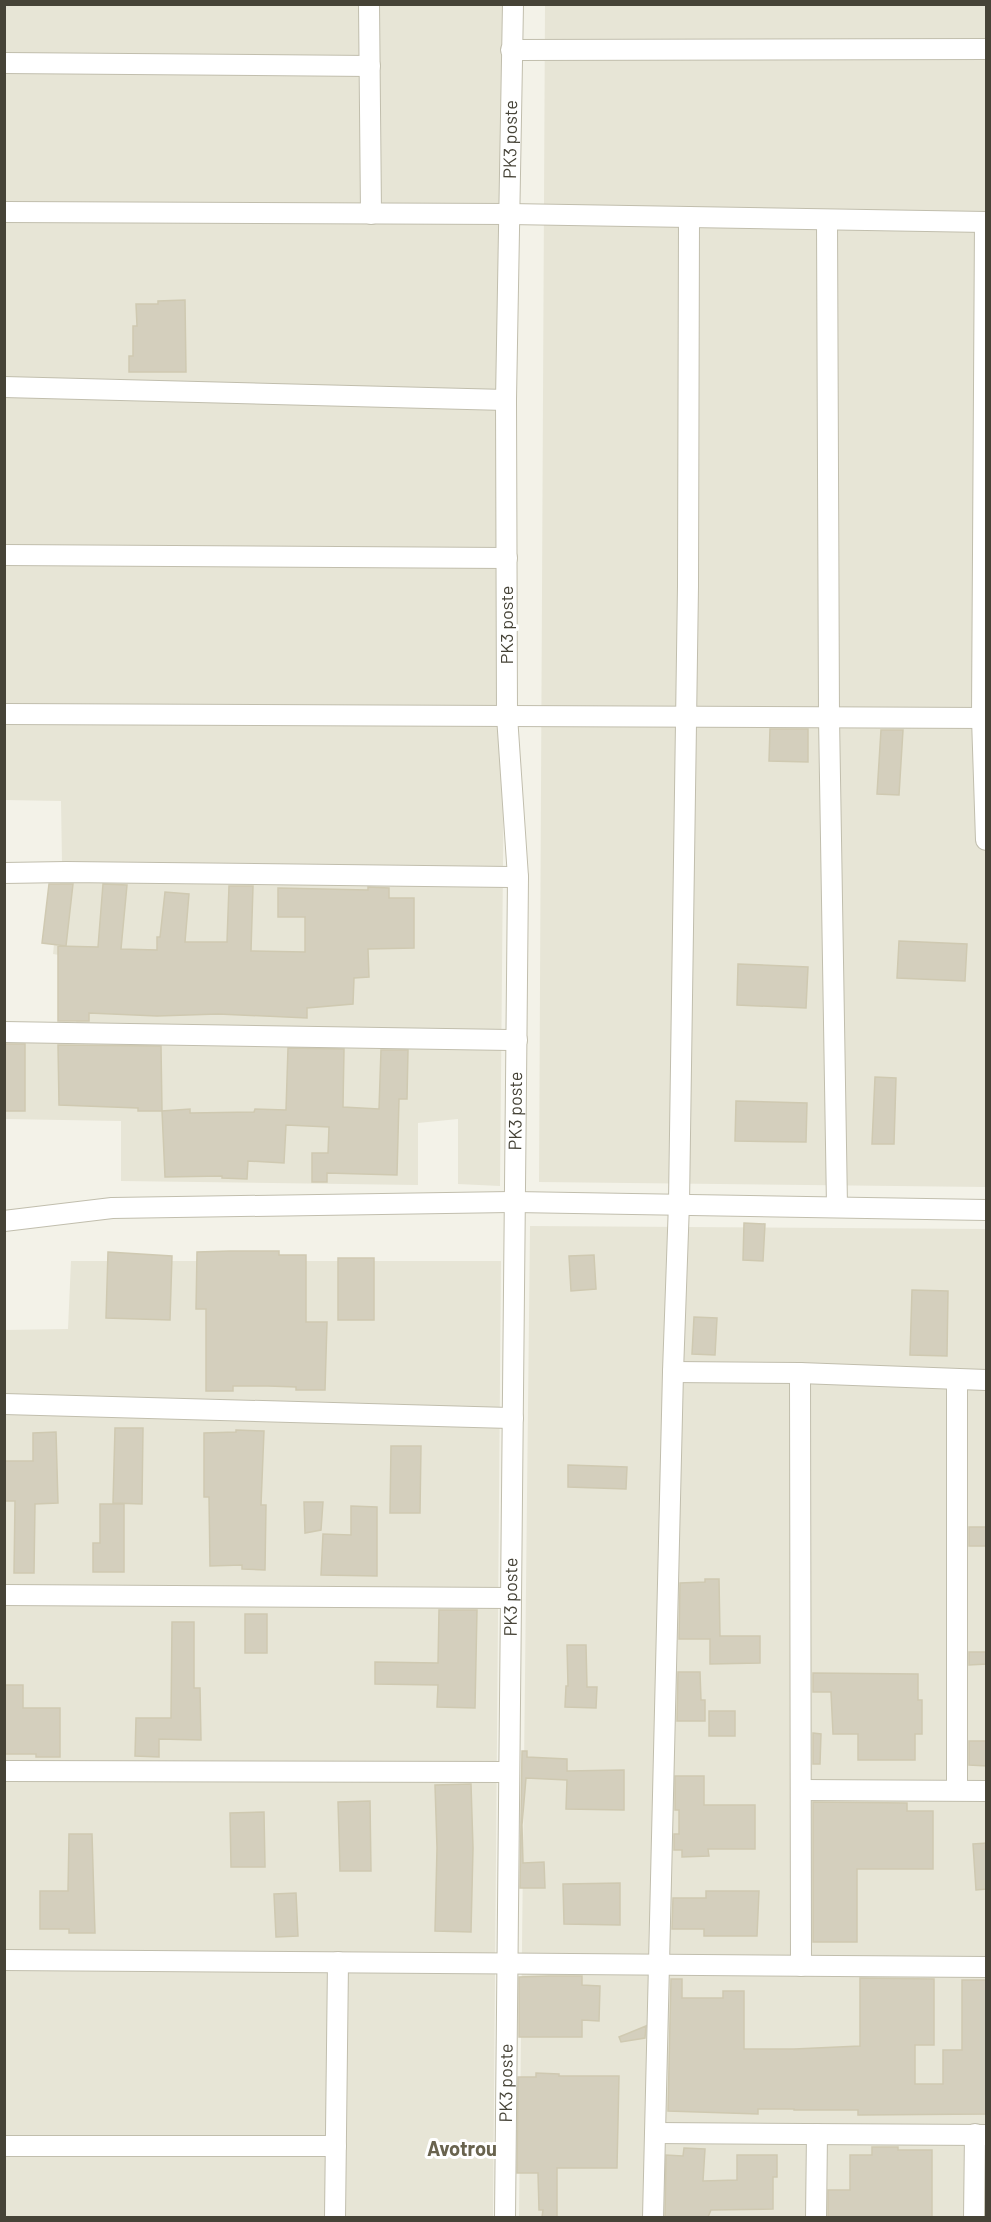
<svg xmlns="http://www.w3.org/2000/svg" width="991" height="2222" viewBox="0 0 991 2222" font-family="Barlow,sans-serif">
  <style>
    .residential { fill: #e7e5d6 }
    .building { fill: #d4cfbd; stroke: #cfc9b1; stroke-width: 1.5 }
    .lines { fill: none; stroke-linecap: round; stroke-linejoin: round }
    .minor-casing { stroke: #c1bead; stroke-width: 22 }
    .minor { stroke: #fff; stroke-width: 20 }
    .labels { text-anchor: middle; stroke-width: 6; stroke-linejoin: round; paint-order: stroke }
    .street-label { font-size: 18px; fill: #464337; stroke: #fff }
    .neighbourhood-label { font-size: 20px; font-weight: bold; fill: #69634e; stroke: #fff }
  </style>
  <rect width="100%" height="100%" fill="#f3f2e8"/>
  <path class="residential" d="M5 5H511L500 1186 458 1184V1119L418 1123V1185L121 1181V1121L5 1119 4 1042 76 1039 77 958 53 954 62 863 61 801 5 800Z
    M545 5H986V1187L539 1182Z
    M530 1226 986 1229V2217L519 2218Z
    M71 1261H501L493 2217H5L4 1330 68 1329Z"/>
  <path class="building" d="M185 300 186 372H129V356H133V326H137L136 304H158V301Z
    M770 729H808V762L769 761Z
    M881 730H903L899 795 877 794Z
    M49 884H73L66 946 42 943Z
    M103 884 127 885 121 949 157 950V937H160L165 892 189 894 185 942H227L229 886H253L251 951 305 952V917H278V888L368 890V887L389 888V898H414V948L368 949 369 977 354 978 353 1004 307 1008V1018L218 1014 157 1016 89 1013V1021H58V946L98 947Z
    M899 941 967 944 965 981 897 978Z
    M738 964 808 967 806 1008 737 1005Z
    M4 1044H25V1111H4Z
    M58 1045 161 1046 162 1111H138V1108L59 1105Z
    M288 1048 344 1049 343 1107 379 1109 381 1050H408L407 1099H399L397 1175 327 1173V1182H312V1153H328L329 1127 286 1125 284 1163 248 1161 247 1179 222 1178V1176L165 1177 162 1111 190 1109V1113L254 1112 255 1109 286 1110Z
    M875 1077 896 1078 894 1144H872Z
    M736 1101 807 1103 806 1142 735 1141Z
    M744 1223 765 1224 763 1261 743 1260Z
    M230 1251H279V1255H306V1322H327L325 1390H296V1387L268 1386H233V1391H206V1309H196L197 1252Z
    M108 1252 172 1256 170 1320 106 1318Z
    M594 1255 596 1289 571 1291 569 1256Z
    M338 1258H374V1320H338Z
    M912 1290 948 1291 947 1356 910 1355Z
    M694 1317 717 1318 715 1355 692 1354Z
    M115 1428H143L142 1504 113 1503Z
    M236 1430 264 1431 261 1505H266L265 1570 242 1569V1565L210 1566 209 1497H204V1433L236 1432Z
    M56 1432 58 1503 35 1504 34 1573H14L15 1501H4V1461H33V1433Z
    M391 1446H421L420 1513H390Z
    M568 1465 627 1467 626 1489 568 1487Z
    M304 1502H323L321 1530 305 1533Z
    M100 1504H124V1572H93V1543H100Z
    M351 1506 377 1507V1576L321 1575 323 1534 351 1535Z
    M969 1527H987V1546H969Z
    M705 1579H719L720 1636H760V1663L710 1664V1639H679L680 1583 705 1582Z
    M439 1610H477L475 1708 437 1707 438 1685 375 1684V1662L438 1663Z
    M245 1614H267V1653H245Z
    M172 1622H194V1688H200L201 1740 159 1739V1757L135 1756 136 1718H171Z
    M567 1645H586L587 1687H597L596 1708 565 1707 566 1686H568Z
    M969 1652H987V1664L969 1665Z
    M678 1672H700L701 1700H705V1721H677Z
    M813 1673 918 1674V1700H922V1734H915V1760H858V1734H833L831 1692H813Z
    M4 1685H23V1708H60V1757H36V1754H4Z
    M709 1711H735V1736H709Z
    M813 1733 821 1734 820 1764H813Z
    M969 1741H987V1766L969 1765Z
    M522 1751H527V1757L567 1759V1771L624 1770V1810L566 1809 567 1780 526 1778 522 1825 523 1863 544 1862 545 1888H520Z
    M675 1776H704V1805H755V1849H708L709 1856 682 1857V1850H674V1834H679V1810H675Z
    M471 1784 473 1848 471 1932 435 1931 437 1848 435 1785Z
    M370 1801 371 1871H340L338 1802Z
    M813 1802 907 1803V1811H933V1869H857V1942H813Z
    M264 1812 265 1867H231L230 1813Z
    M69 1834H92L95 1933H69V1929H40V1891H68Z
    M987 1843V1889L976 1890 973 1844Z
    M620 1883V1925L564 1924 563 1884Z
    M706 1891H759L757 1936H704V1929H672L673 1898H706Z
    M296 1893 298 1936 276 1937 274 1894Z
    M549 1976H582V1985L600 1986 599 2021 582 2020V2037H519V1977Z
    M860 1978 934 1979V2045H915V2084H943V2050H962V1980H987V2114L858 2115V2110H794V2109H758V2114L668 2111 671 1979H682V1998H723V1991H744V2049H794L860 2046Z
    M646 2026 645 2038 621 2042 619 2037Z
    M536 2073 559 2074V2076H619L617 2168H557V2217H542L543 2210H539L538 2173H517L518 2077H536Z
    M872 2147H898V2150H932V2217H828V2190H850V2155H872Z
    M684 2148 705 2149 703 2181 737 2180V2155H777V2177H773V2209L711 2210 708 2217H665L666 2155 683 2156Z"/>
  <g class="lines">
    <g class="minor-casing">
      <g id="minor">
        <path d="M369 4 371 214"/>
        <path d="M511 50 986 49"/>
        <path d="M4 63 370 66"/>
        <path d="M4 212 509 214 986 222"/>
        <path d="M827 220 829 717 837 1206"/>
        <path d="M985 222 982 718 986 840"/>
        <path d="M4 387 506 400"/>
        <path d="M4 555 507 558"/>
        <path d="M4 714 986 718"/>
        <path d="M4 873 66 872 518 877"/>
        <path d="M4 1032 517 1040"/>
        <path d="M4 1221 112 1208 515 1202 986 1210"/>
        <path d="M673 1372 800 1373 986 1380"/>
        <path d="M800 1373 801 1966"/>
        <path d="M957 1379V1790"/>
        <path d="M4 1404 513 1418"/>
        <path d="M4 1595 511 1598"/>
        <path d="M4 1771 509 1772"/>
        <path d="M801 1790 986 1791"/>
        <path d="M4 1960 986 1967"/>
        <path d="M655 2133 986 2135"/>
        <path d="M4 2146H336"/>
        <path d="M335 2218 338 1962"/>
        <path id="s1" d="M505 2218 518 877 507 716 506 400 513 4"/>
        <path d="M653 2218 673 1372 679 1203 688 586 689 217"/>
        <path d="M816 2218 817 2134"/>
        <path d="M974 2218 975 2134"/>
      </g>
    </g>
    <use href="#minor" class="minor"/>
  </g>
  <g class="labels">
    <g class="street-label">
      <text dy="6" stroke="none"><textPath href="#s1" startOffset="2079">PK3 poste</textPath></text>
      <text transform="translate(507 625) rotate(-90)" y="6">PK3 poste</text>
      <text dy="6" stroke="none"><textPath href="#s1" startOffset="1107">PK3 poste</textPath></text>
      <text dy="6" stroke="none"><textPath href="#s1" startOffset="621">PK3 poste</textPath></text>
      <text dy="6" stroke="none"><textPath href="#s1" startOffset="135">PK3 poste</textPath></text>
    </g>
    <g class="neighbourhood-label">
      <text x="462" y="2156">Avotrou</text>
    </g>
  </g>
  <rect width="991" height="2222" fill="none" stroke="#464337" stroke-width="12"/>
</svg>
